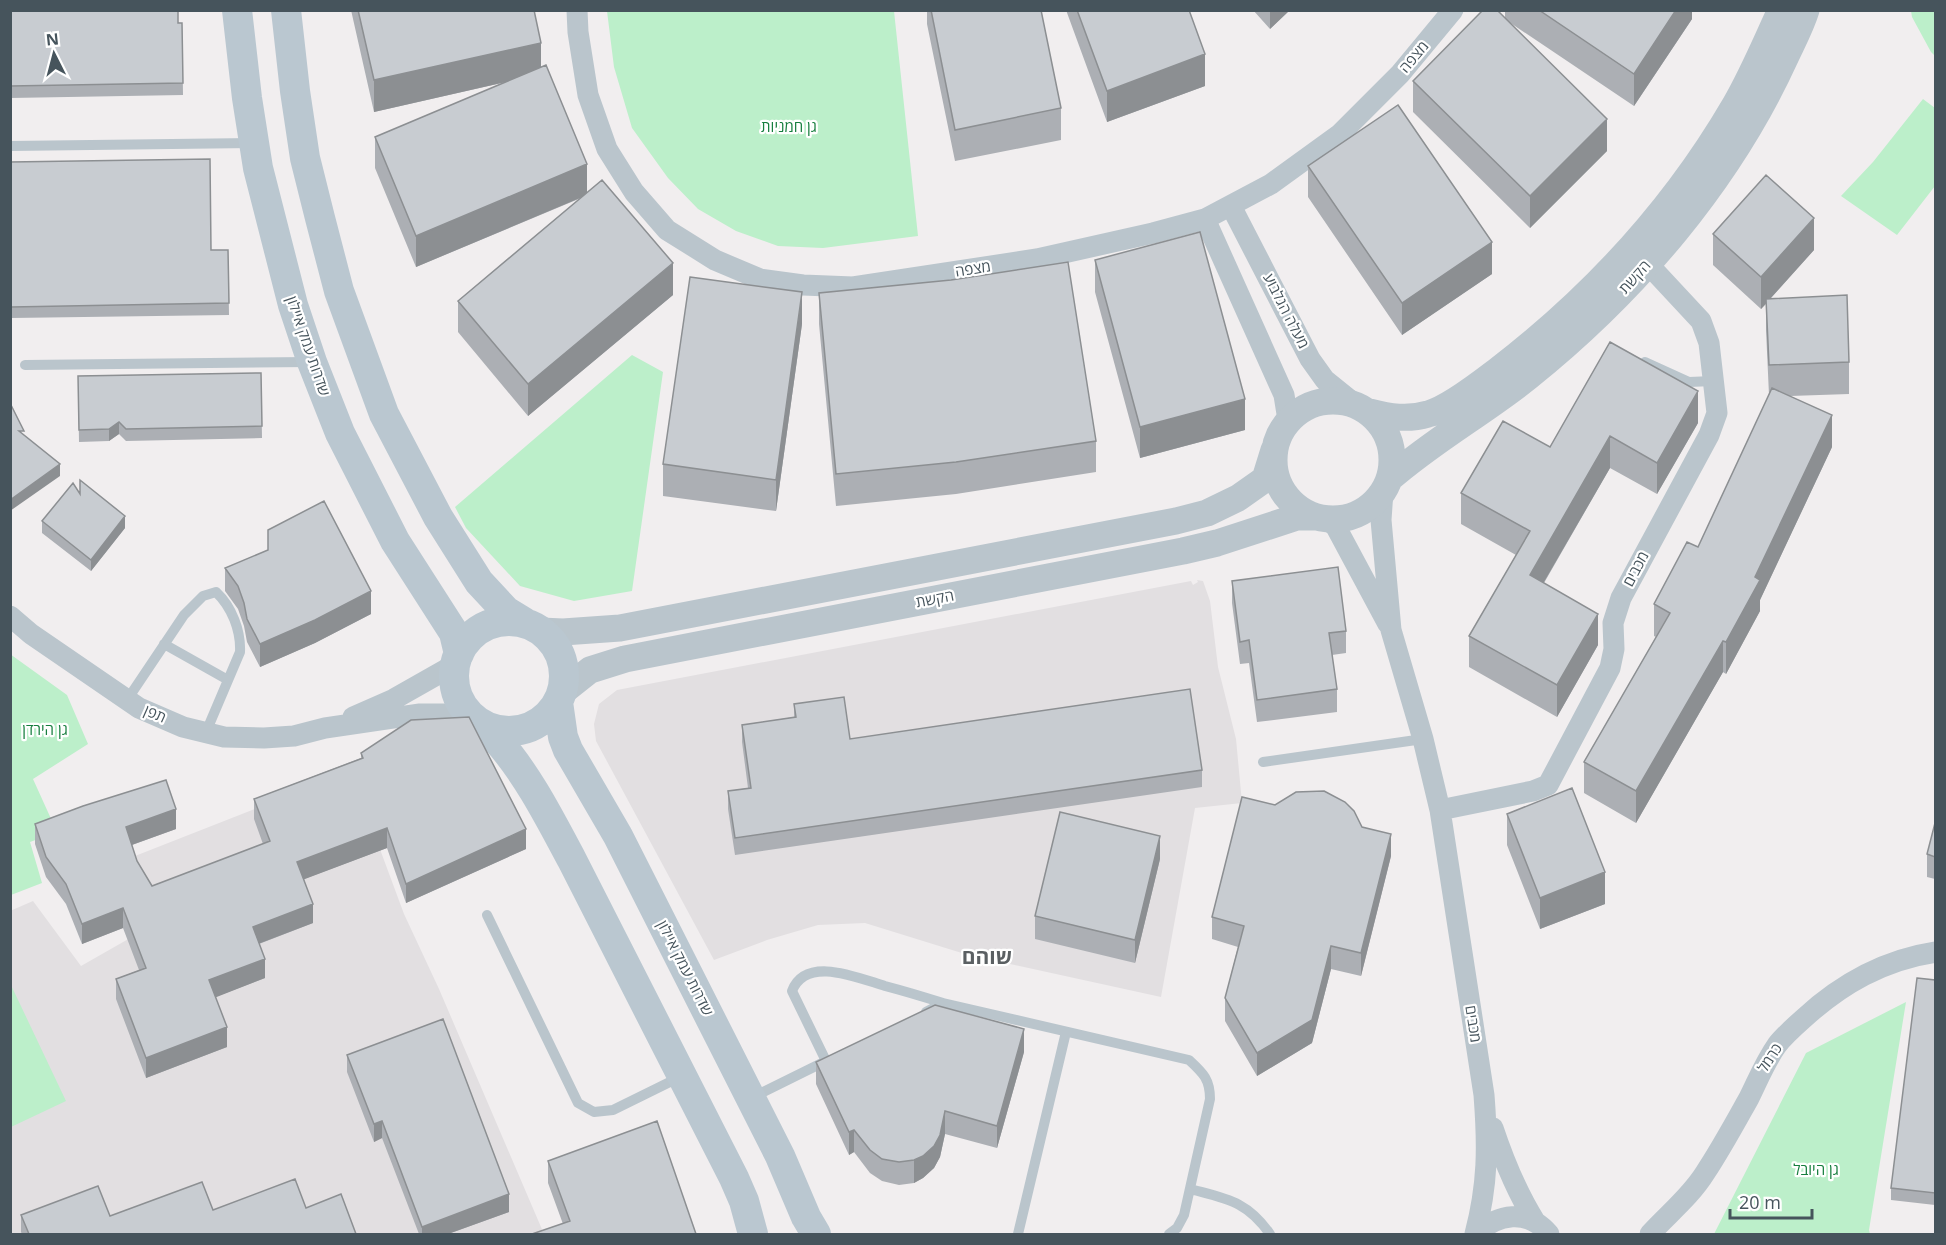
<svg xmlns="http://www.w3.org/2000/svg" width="1946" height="1245" viewBox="0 0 1946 1245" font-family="'Open Sans',Heebo,sans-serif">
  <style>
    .education { fill: #e2dfe1 }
    .green { fill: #bcefca }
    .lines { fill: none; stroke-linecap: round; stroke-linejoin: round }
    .service { stroke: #bac5cc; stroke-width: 10 }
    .minor { stroke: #bac5cc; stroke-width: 21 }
    .tertiary { stroke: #bac5cc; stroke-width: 27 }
    .secondary { stroke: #bac7d0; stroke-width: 30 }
    .wall { fill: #acafb4 }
    .shaded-wall { fill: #8c8f92 }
    .building { fill: #c8ccd1; stroke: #8c8f92; stroke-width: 1.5 }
    .labels { text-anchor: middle; stroke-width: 4.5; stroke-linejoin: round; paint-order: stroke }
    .street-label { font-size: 15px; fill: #46545c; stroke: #fff }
    .park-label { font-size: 15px; fill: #167e3e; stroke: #fff }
    .district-label { font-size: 21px; font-weight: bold; fill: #5b6063; stroke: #fff }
  </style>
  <rect width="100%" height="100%" fill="#f1eeef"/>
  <path class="education" d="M1197 580 1203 581 1210 601 1218 667 1236 739 1242 803 1195 808 1161 997 965 954 865 923 818 925 767 940 714 960 596 741 594 724 599 704 617 690 1191 581 1193 585 1198 582Z
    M351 771 404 914 439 989 544 1234H11L10 911 33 901 81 966 167 917 135 856Z"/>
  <path class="green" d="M607 11H894L918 236 823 248 778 246 736 231 698 209 668 178 632 128 614 67Z
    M1911 11H1935V56L1931 52 1912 17Z
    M1923 99 1935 108V186L1897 235 1841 196 1873 162Z
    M632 355 663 372 632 591 574 601 520 586 466 528 455 507Z
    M10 654 67 695 88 744 33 779 57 832 30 842 42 883 11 895Z
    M10 983 66 1101 11 1127H10Z
    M1906 1002 1869 1230 1870 1234H1714L1806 1053Z"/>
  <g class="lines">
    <path class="service" d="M10 146 253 143
      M1645 362 1689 382 1713 381
      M25 365 310 362
      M164 644 228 680
      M127 700 184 615 203 596 216 592C232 607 241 631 240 652L206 732
      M1263 762 1423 739
      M487 915 578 1103 594 1112 613 1110 680 1077
      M926 1012 943 1003 1189 1060C1203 1073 1210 1079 1210 1099L1184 1215 1177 1228 1169 1234
      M826 1061 792 991C806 955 858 978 885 986 904 991 924 997 943 1003
      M751 1098 828 1060
      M1190 1189C1227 1199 1247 1201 1270 1234
      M1018 1234 1066 1032"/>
    <path class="minor" d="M577 10 578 32 588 95 607 149 634 192 667 230 715 260 760 279 803 285 853 287 1037 259 1153 233 1205 219 1271 184 1340 134 1400 74 1453 10
      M1231 206 1310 359 1325 380 1356 405
      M1205 219 1284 395 1288 420
      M1383 491 1381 520 1391 630 1423 739 1440 810 1484 1095C1488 1147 1488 1184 1475 1234
      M1327 519 1336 527 1388 624
      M10 616 31 634 139 708 183 727 224 737 264 738 294 736 325 728 420 714H469
      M353 717 394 699 454 665
      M1440 810 1533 791 1548 785 1610 668 1614 649 1613 623 1621 598 1709 435 1717 413 1709 343 1701 321 1647 263
      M1493 1128C1504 1161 1517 1193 1536 1223
      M1475 1234C1498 1214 1527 1208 1549 1234
      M1650 1234C1668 1214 1690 1197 1705 1173 1721 1149 1735 1123 1749 1098 1758 1080 1765 1062 1777 1045 1784 1036 1794 1027 1803 1019 1841 984 1883 960 1936 952"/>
    <path class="tertiary" d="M1274 460a59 59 0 1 1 118 0a59 59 0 1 1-118 0Z
      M1370 412C1389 417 1408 420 1428 414 1448 409 1480 384 1497 371 1592 298 1675 208 1735 105 1753 74 1766 42 1781 10
      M1389 479C1432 441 1483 413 1528 377 1635 291 1729 181 1786 56 1793 41 1801 26 1806 10
      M541 631 563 632 620 628 1176 521 1207 513 1238 498 1265 479 1274 450
      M561 693 590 670 625 659 1183 551 1217 543 1297 517H1315"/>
    <path class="secondary" d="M237 10 247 98 258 168 293 305 312 362 340 433 395 541 454 633 459 654
      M286 10 295 91 305 158 320 218 339 291 384 414 438 517 479 582 506 611 524 622
      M454 676a55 55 0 1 1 110 0a55 55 0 1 1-110 0Z
      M558 702 563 737 568 750 618 836 780 1156 806 1217 816 1234
      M472 717C480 725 489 731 497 740 528 775 550 819 572 860L734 1178 744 1201 753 1234"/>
  </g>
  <path class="wall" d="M10 10 182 23 183 95 10 98Z
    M351 10H534L541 67 587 193 673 295 528 416 458 332V301L581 198 416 267 375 168V137L506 82 374 112Z
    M927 10H1041L1061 108V140L955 161 927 24Z
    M1066 10H1189L1205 86 1107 122Z
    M1253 10H1290L1270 29Z
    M1505 10H1692V19L1634 106 1509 22 1607 151 1530 228 1413 112V81L1505 18Z
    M1308 166 1492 274 1402 335 1308 197Z
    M1713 234 1814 250 1771 298 1849 362V394L1790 396 1832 447 1760 600V611L1726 674 1723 672 1636 823 1584 793V762L1656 637 1654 636V604L1698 547 1769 395 1766 330V304L1761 309 1713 265Z
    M211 250H228L229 315 11 318 10 293Z
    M1095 260 1245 430 1140 458 1095 292Z
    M819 293 1096 441V472L956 494 836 506 819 324Z
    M802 324 776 511 663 496V464Z
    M1610 342 1698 423 1657 494 1610 468 1544 583 1598 645 1557 717 1469 667V636L1516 555 1461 524V493L1550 447Z
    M261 373 262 438 126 441 119 434 109 441 79 442 78 376Z
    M80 494 125 528 91 571 42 533V521Z
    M225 568 371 614 315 643 260 667 247 642 244 626 238 609 225 591Z
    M1232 581 1346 631V653L1332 655 1337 689V712L1257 722 1249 663 1240 664 1232 603Z
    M794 704 850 739 1202 770V787L735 855 728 809V791L748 788 742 742V725L794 717Z
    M361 753 526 849 406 903 387 848 304 879 313 923 259 944 265 978 215 997 227 1047 146 1078 116 999V979L139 970 123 928 82 944 66 904 46 877 35 844V824L176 829 132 845 137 861 152 886 263 844 254 819V799L361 758Z
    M1275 805 1362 827 1391 856 1361 976 1331 969 1312 1043 1257 1076 1225 1021V998L1238 947 1212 939V917Z
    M1507 814 1605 904 1540 929 1507 845Z
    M1935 823V879L1927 877V854Z
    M1160 859 1135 963 1035 939V916Z
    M1935 980V1205L1891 1200V1188Z
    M1024 1052 997 1148 945 1134 940 1157 934 1168 923 1178 914 1183 899 1185 882 1181 870 1173 854 1152 849 1155 816 1084V1062Z
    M347 1055 509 1212 448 1234H419L382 1138 374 1142 347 1072Z
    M548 1161 696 1234 563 1224 548 1183Z
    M306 1208 356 1234H22L21 1232V1215L110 1216 213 1210Z"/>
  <path class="shaded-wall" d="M1270 10H1290L1270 29Z
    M1676 10H1692V19L1634 106V74Z
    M541 43V74L374 112V80Z
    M1205 54V86L1107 122V91Z
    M1607 119V151L1530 228V196Z
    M587 164V195L416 267V236Z
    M1814 218V250L1761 309V277Z
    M1492 242V274L1402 335V303Z
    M673 263V295L528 416V384Z
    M802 292V324L776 511V480Z
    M1698 391V423L1657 494V463Z
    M1245 399V430L1140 458V427Z
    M1832 415V447L1760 600V611L1726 674V642L1755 577Z
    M119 422V434L109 441V429Z
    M1610 436V468L1530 606V575Z
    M60 464V476L10 511V500Z
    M125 516V528L91 571V560Z
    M371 591V614L315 643 260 667V644Z
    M1598 614V645L1557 717V685Z
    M1723 641V672L1636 823V791Z
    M176 809V829L126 847V827Z
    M387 828V848L297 882V862Z
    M526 829V849L406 903V884Z
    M1391 834V856L1361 976V953Z
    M1160 836V859L1135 963V940Z
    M1605 872V904L1540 929V898Z
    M313 904V923L253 946V927Z
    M123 908V928L82 944V924Z
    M1331 946V969L1312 1043 1257 1076V1053Z
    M265 959V978L209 1000V980Z
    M227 1027V1047L146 1078V1058Z
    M1024 1029V1052L997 1148V1126Z
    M945 1111V1134L940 1157 934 1168 923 1178 914 1183V1160Z
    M382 1121V1138L374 1142V1124Z
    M854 1130V1152L849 1155V1132Z
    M509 1194V1212L448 1234H422V1227Z"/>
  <path class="building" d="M10 10H178V23H182L183 83 10 86Z
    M358 10H534L541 43 374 80Z
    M931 10H1041L1061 108 955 130Z
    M1077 10H1189L1205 54 1107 91Z
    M1483 10H1497L1607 119 1530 196 1413 81Z
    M1539 10H1676L1634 74Z
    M546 65 587 164 416 236 375 137Z
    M1398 105 1492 242 1402 303 1308 166Z
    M210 159 211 250H228L229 303 11 307 10 162Z
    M1766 175 1814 218 1761 277 1713 234Z
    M602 180 673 263 528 384 458 301Z
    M1200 232 1245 399 1140 427 1095 260Z
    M1068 262 1096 441 956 462 836 474 819 293 951 280Z
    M690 277 802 292 776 480 663 464Z
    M1847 295 1849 362 1769 365 1766 299Z
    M1610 342 1698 391 1657 463 1610 436 1530 575 1598 614 1557 685 1469 636 1530 531 1461 493 1503 421 1550 447Z
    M261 373 262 426 126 429 119 422 109 429 79 430 78 376Z
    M1772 388 1832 415 1755 577 1760 580 1726 642 1723 641 1636 791 1584 762 1670 613 1654 604 1687 542 1698 547Z
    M10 403 24 431H19L60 464 10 500Z
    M80 480 125 516 91 560 42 521 73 483 80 494Z
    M324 501 371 591 315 620 260 644 247 619 244 603 238 586 225 568 268 550V530Z
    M1338 567 1346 631 1329 633 1337 689 1257 700 1249 640 1240 642 1232 581Z
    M1190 689 1202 770 735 838 728 791 751 788 742 725 796 717 794 704 844 697 850 739Z
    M469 717 526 829 406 884 387 828 297 862 313 904 253 927 265 959 209 980 227 1027 146 1058 116 979 146 968 123 908 82 924 66 884 46 857 35 824 83 806 166 780 176 809 126 827 137 861 152 886 270 841 254 799 363 758 361 753 411 720Z
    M1572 788 1605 872 1540 898 1507 814Z
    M1324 791 1345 802 1354 811 1362 827 1391 834 1361 953 1331 946 1312 1020 1257 1053 1225 998 1244 926 1212 917 1242 797 1275 805 1296 792Z
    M1060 812 1160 836 1135 940 1035 916Z
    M1935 823V857L1927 854Z
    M1917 978 1935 980V1193L1891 1188Z
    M935 1005 1024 1029 997 1126 945 1111 940 1135 934 1146 923 1156 914 1160 899 1162 882 1159 870 1150 854 1130 849 1132 816 1062Z
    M443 1019 509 1194 422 1227 382 1121 374 1124 347 1055Z
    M657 1121 696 1234H532L570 1221 548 1161Z
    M295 1179 306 1208 341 1194 356 1234H29L21 1215 98 1186 110 1216 202 1182 213 1210Z"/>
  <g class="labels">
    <g class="street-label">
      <text transform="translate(1414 57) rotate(-50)" y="5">מצפה</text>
      <text transform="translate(973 269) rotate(-9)" y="5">מצפה</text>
      <text transform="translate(1635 277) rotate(-48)" y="5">הקשת</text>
      <text transform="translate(1286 311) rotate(63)" y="5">מעלה הגלבוע</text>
      <text transform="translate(308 346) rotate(71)" y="5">שדרות עמק איילון</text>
      <text transform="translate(1636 569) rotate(-62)" y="5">מכבים</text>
      <text transform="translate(935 599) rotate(-11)" y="5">הקשת</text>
      <text transform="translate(155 714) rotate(24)" y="5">תפן</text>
      <text transform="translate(685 968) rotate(63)" y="5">שדרות עמק איילון</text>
      <text transform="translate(1473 1024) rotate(81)" y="5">מכבים</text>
      <text transform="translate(1770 1058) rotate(-57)" y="5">כרמל</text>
    </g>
    <g class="park-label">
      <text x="789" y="132">גן חמניות</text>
      <text x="45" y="735">גן הירדן</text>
      <text x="1816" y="1175">גן היובל</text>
    </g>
    <g class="district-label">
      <text x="987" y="964">שוהם</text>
    </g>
  </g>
  <rect width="1946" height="1245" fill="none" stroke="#46545c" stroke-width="24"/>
  <g transform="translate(54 54) rotate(354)" stroke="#ffffff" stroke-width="4.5" paint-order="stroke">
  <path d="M0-4.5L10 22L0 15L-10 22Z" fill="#46545c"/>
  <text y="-9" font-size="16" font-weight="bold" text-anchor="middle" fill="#46545c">N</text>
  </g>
  <path d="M1730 1209v9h82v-9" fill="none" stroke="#46545c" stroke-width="3"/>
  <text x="1739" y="1209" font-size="18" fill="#46545c" stroke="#ffffff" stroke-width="4.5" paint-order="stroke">20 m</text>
</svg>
